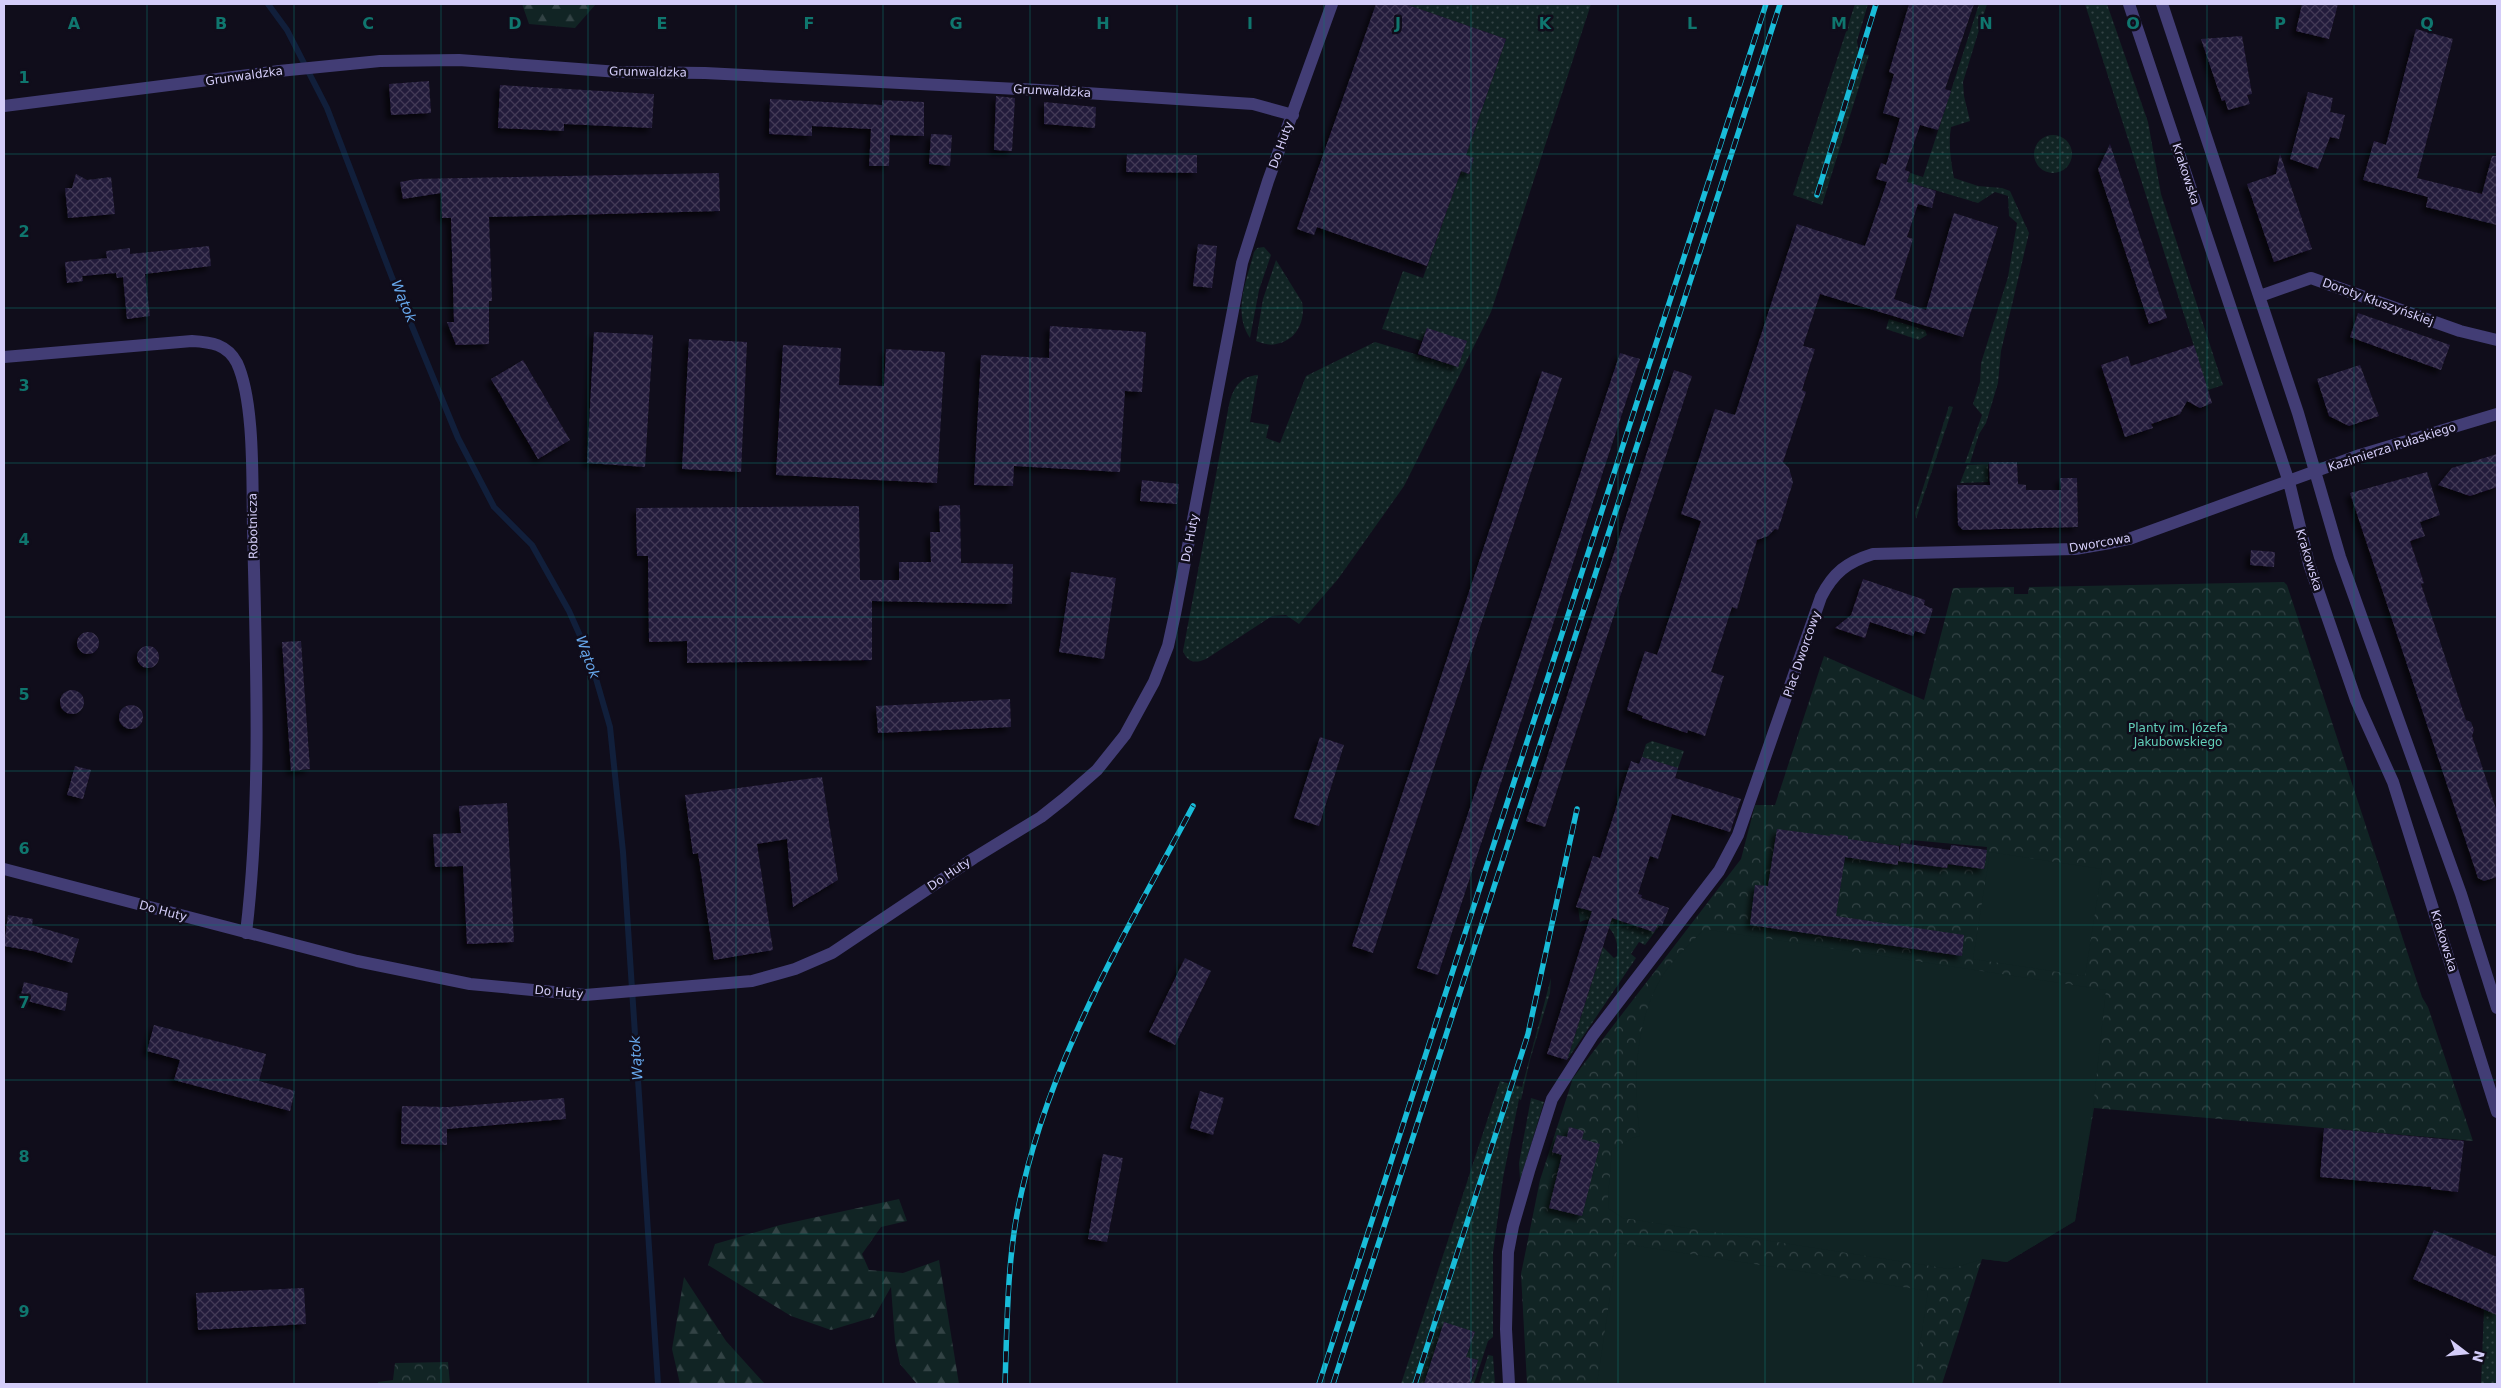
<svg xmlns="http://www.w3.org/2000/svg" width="2501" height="1388" viewBox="0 0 2501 1388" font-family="'DejaVu Sans',sans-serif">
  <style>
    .grass { fill: url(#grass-dots) }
    .forest { fill: url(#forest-firs) }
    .park { fill: url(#park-crowns); fill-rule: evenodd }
    .pitch { fill: #112424 }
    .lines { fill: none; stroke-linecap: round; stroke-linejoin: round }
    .stream { stroke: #111f3b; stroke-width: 6 }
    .building { fill: url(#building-cross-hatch); filter: url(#shadow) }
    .minor { stroke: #423d75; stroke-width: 12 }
    .rail-casing { stroke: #19bcd9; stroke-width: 5.5 }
    .rail { stroke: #100d1b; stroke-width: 4; stroke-dasharray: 11; stroke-linecap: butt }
    .grid { fill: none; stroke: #0f766e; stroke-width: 1; stroke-opacity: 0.55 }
    .labels { text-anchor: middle; stroke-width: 5; stroke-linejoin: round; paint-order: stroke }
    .street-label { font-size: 12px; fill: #d4cdf9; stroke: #100d1b }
    .park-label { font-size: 12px; fill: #62d0ba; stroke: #100d1b }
    .water-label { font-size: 14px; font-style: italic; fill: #67a8ed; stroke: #100d1b }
    .grid-label { font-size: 16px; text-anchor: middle; font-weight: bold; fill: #0f766e; stroke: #100d1b; stroke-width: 5; stroke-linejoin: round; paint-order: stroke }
  </style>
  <defs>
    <pattern id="grass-dots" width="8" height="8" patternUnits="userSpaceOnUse" patternTransform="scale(1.25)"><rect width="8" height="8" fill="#112424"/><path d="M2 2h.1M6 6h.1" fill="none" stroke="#334345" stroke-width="1.8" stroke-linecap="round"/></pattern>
    <pattern id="forest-firs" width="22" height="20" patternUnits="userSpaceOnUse" patternTransform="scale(1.25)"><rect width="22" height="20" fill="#112424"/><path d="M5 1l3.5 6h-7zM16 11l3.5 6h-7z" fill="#334345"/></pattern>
    <pattern id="park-crowns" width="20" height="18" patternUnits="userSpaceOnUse" patternTransform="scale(1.25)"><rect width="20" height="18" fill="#112424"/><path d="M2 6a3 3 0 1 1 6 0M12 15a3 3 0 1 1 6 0" fill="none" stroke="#334345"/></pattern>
    <pattern id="building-cross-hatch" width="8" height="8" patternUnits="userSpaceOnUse" patternTransform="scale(1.25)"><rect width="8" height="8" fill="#231b3a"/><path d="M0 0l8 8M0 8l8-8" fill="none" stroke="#423b57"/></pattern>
    <filter id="shadow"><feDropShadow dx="-4.5" dy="4.5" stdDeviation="2.5" flood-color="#0009"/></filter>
  </defs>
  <rect width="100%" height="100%" fill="#100d1b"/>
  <path class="grass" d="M1405 4H1591L1491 312 1404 486 1338 579 1299 624 1286 615 1272 616 1206 659C1195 664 1187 662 1183 651L1229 405C1233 388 1240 376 1258 375L1250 422 1269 425 1266 438 1280 443 1306 376 1375 342 1458 367 1466 342 1427 328 1422 341 1382 329 1403 271 1423 278 1461 171 1469 174 1474 158 1466 155 1506 39Z
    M1855 4H1868L1857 41 1859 54 1869 55 1822 205 1793 195Z
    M1979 4H1987L1963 82 1964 96 1970 121 1951 127C1948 144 1951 162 1954 178L1978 186 2002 188 2010 191 2029 233 2001 351 1998 383 1986 423 1979 434 1970 463H1965L1982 415 1973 404 1980 382 1981 363 2008 277 2017 223 2009 216 2008 196 1995 192 1978 203 1921 186 1911 213 1879 203 1898 185 1906 187 1910 173 1923 177Z
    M2085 4H2107L2148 122 2161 194 2223 385 2208 390Z
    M2034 154a19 19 0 1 1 38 0a19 19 0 1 1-38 0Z
    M1264 247 1271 255 1259 290 1250 338C1232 312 1247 280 1254 252L1257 248Z
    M1276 260 1302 302C1306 321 1296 341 1276 344 1270 346 1262 343 1256 341L1263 299Z
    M1889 319 1925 330 1927 335 1919 340 1886 329Z
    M1949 406 1953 407 1916 519 1915 513Z
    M1988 464V482L1960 483 1967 465Z
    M1652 741 1684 751 1678 768 1642 757 1646 744Z
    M1578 907 1628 923 1630 917 1660 925 1645 945 1639 942 1631 954 1636 958 1567 1060 1603 947 1614 958 1617 956C1621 934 1602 912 1580 922Z
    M1551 978 1550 993 1530 1060 1521 1100 1519 1099 1503 1178 1493 1253V1337L1488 1341 1474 1384H1471L1478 1360 1466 1357 1474 1332 1444 1323 1425 1384H1401L1500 1081 1522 1087Z
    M1531 1098 1544 1102 1520 1180 1519 1163Z
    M2484 1309 2497 1315V1384H2481Z
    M1488 1355 1493 1356 1495 1384H1479Z"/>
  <path class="forest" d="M522 4H596L575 28 529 24Z
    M899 1199 907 1221 881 1227 862 1254 869 1270 903 1273 939 1260 959 1384H917L900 1364 895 1341 891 1287 874 1317 831 1330 791 1316 708 1265 715 1244 780 1225Z
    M684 1277 726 1341 765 1384H680L672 1349Z"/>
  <path class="park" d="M2284 582 2287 585 2422 997 2428 1007 2473 1141 2094 1108 2075 1221 2007 1262 1982 1259 1942 1384H1527L1521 1274 1540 1180 1573 1078 1741 859 1755 805H1775L1824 656 1924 700 1953 588 2014 587V594H2028L2029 587ZM1911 840 1987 847 1984 869 1948 864 1947 868 1898 861V864L1864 841 1900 846 1901 843 1910 844Z
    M448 1362 450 1384H378V1382L393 1380 395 1363Z"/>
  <path class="pitch" d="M1990 852 2102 869 2085 976 1973 959Z
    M1704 929 2106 990 2093 1108 2075 1221 2007 1262 1983 1259 1950 1269 1623 1218 1609 1209 1608 1197 1612 1150 1632 1138 1640 1136C1633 1082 1634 1019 1665 972 1676 956 1691 943 1704 929Z
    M1618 1243 1928 1291 1914 1384H1597Z"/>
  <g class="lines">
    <path class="stream" d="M268 4 287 30 327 108 393 280 458 438 494 507 532 545 569 611 590 658 610 727 623 852 658 1384"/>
  </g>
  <path class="building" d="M1376 4H1405L1506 39 1466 155 1474 158 1469 174 1461 171 1427 266 1317 227 1314 235 1297 229Z
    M1909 4H1974L1945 89 1951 91 1938 130 1920 125 1905 170 1910 172 1907 182 1936 191 1932 208 1918 204 1907 237 1913 239 1894 299 1926 310 1954 213 1998 227 1963 337 1820 294 1803 346 1815 349 1802 390 1806 392 1783 462 1789 468 1793 482 1778 530 1775 529 1768 536 1757 540 1737 609 1732 607 1711 672 1724 676 1705 736 1688 730 1687 733 1642 718 1643 716 1627 710 1632 692 1645 651 1657 655 1701 521 1681 514 1715 409 1735 415 1797 224 1865 246 1887 182 1876 179 1881 163 1886 165 1900 118 1883 113 1894 74 1889 72Z
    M2302 4H2338L2329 39 2296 31Z
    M2416 29 2453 39 2417 178 2482 194 2492 156H2497V225L2426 207 2428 197 2363 180 2374 141 2386 145Z
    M2242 36 2252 94 2247 95 2250 104 2228 110 2225 100 2222 101 2201 39Z
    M429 81 431 113 391 115 389 84Z
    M500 85 654 94 652 128 564 124V131L498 128Z
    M2308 92 2333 98 2330 112 2345 115 2339 139 2330 137 2318 169 2290 159Z
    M996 96 1015 98 1012 151 994 150Z
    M770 99 882 105V100L924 102V136L890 135 889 166H869L871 129 812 126V136L769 134Z
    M1044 102 1096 107 1095 128 1044 124Z
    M931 134 952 135 950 166 929 164Z
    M2110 144 2167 318 2149 324 2098 169Z
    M1127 154 1197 155V173L1126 172Z
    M2280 154 2312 249 2274 262 2247 184 2276 174Z
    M719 173 720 211 489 217 492 301H489V344L456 345 447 322H454L451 218H442L441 193 403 199 400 182 416 179Z
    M76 174 87 180 111 177 115 214 68 218 65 188H72Z
    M1198 244 1217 246 1212 288 1193 286Z
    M209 246 211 266 145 274 150 316 127 319 123 277 117 278 116 273 82 276 83 281 67 283 65 262 107 258 106 251 130 248V254Z
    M2358 313 2450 345 2441 370 2350 337Z
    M1050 326 1146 332 1142 392 1125 391 1120 472 1014 466 1013 486 974 485 981 355 1049 358Z
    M1427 328 1467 341 1458 367 1418 354Z
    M594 332 653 335 645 467 587 463Z
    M689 339 747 342 741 472 682 469Z
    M783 345 841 348 839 385 884 386 886 349 945 352 937 483 776 475Z
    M2194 345 2212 403 2200 408 2187 401 2180 414 2151 424 2153 428 2125 437 2101 365 2128 356 2131 366Z
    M1620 353 1640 359 1438 975 1417 968Z
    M523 360 570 440 538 459 491 379Z
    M2360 365 2379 416 2349 426 2329 416 2317 379Z
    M1674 370 1692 376 1545 827 1526 821Z
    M1542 371 1562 378 1373 953 1352 946Z
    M2497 454V487L2470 496 2438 485 2452 468Z
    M1989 462H2017L2018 484 2026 485V490H2061L2060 478H2077L2078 527 1963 530 1958 525 1957 485H1990Z
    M2427 472 2440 515 2420 522 2425 536 2410 541 2424 583 2421 584 2466 720 2471 722 2474 730 2472 736 2497 812V877L2484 881 2478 878 2350 493Z
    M1142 480 1179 484 1177 504 1140 501Z
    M960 505 961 563 1013 564 1012 604 872 601V660L687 663V641L649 642 648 556H637L636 508 859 506 860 580H899V562H931L930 532H940L939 506Z
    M2251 550 2275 552 2274 567 2250 565Z
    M1071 572 1116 578 1104 659 1059 652Z
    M1863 579 1925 600 1924 605 1933 609 1925 634 1915 631 1913 636 1870 622 1865 638 1835 628 1851 615Z
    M77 643a11 11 0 1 1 22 0a11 11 0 1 1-22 0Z
    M301 641 310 769 291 771 282 642Z
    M137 657a11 11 0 1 1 22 0a11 11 0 1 1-22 0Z
    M60 702a12 12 0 1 1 24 0a12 12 0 1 1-24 0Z
    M1010 699 1011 727 878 733 876 706Z
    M119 717a12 12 0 1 1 24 0a12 12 0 1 1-24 0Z
    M1320 737 1344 745 1319 826 1294 818Z
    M1642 757 1678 768 1675 778 1741 799 1730 832 1672 814 1658 859 1650 856 1638 894 1642 895 1641 898 1669 908 1662 926 1658 925 1654 932 1612 918 1567 1060 1547 1054 1592 911 1576 907 1593 856 1600 858 1631 761 1639 764Z
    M75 766 91 770 83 799 67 795Z
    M822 777 838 880 793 907 787 839 757 844 773 950 714 960 698 853 693 854 685 795Z
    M507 803 514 942 467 944 463 866 435 867 433 834 461 833 459 806Z
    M1777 829 1830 836V834L1848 836V839L1899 846V854L1901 843 1950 850 1951 845 1987 850 1984 869 1948 864 1947 868 1898 861V865L1845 857 1836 916 1964 935 1962 956 1750 925 1755 885 1768 886Z
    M8 915 33 919 32 925 79 939 72 963 33 951 4 946Z
    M1185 958 1211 971 1175 1045 1149 1032Z
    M24 982 68 993 65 1011 20 999Z
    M154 1025 266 1054 259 1081 295 1091 290 1111 174 1080 180 1060 147 1051Z
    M1200 1091 1224 1098 1213 1135 1190 1128Z
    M564 1098 566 1119 447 1129V1145L401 1144 402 1106 448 1107Z
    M1569 1127 1584 1131 1582 1139 1600 1144 1582 1216 1549 1208 1562 1155 1552 1152 1557 1135 1567 1137Z
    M2324 1128 2464 1141 2458 1192 2431 1189V1187L2320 1177Z
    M1103 1154 1123 1158 1107 1242 1088 1239Z
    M2434 1230 2497 1257V1315L2413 1279Z
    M304 1288 306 1324 198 1330 196 1293Z
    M1444 1322 1475 1332 1466 1357 1478 1360 1470 1384H1424Z"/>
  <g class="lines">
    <path class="minor" d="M2129 4 2289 482 2309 564 2356 700 2393 782 2497 1112
      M2162 4 2298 413 2340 557 2461 894 2497 1008
      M4 106 279 71 380 61 459 60 619 72 705 73 1040 90 1253 104 1293 115
      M2260 296 2311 278 2460 331 2497 340
      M4 357 192 341C211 342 227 344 237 363 255 402 252 484 253 528 256 662 262 799 246 933
      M4 869 357 961 470 984 585 995 752 981 795 969 832 953 974 858 1041 817 1065 798 1097 770 1125 735 1154 682 1168 646 1175 614 1242 263 1268 181 1332 4
      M1509 1384 1506 1329 1508 1252 1513 1226 1529 1171 1552 1099 1593 1035 1719 871 1738 835 1821 597C1833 573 1847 562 1873 554L2075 549 2110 543 2129 539 2360 455 2497 414"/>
    <g class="rail-casing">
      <path id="rail" d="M1817 195 1876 4
        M1005 1384C1007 1330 1007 1268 1017 1214 1045 1066 1123 938 1193 806
        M1319 1384 1766 4
        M1333 1384 1780 4
        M1415 1384 1528 1034 1577 809"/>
    </g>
    <use href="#rail" class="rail"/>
  </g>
  <path class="grid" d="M147 4V1384M294 4V1384M441 4V1384M588 4V1384M736 4V1384M883 4V1384M1030 4V1384M1177 4V1384M1324 4V1384M1471 4V1384M1618 4V1384M1765 4V1384M1913 4V1384M2060 4V1384M2207 4V1384M2354 4V1384M4 154H2497M4 308H2497M4 463H2497M4 617H2497M4 771H2497M4 925H2497M4 1080H2497M4 1234H2497"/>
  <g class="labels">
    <g class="street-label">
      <text transform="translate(648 72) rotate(1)" y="4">Grunwaldzka</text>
      <text transform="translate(244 76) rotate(-8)" y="4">Grunwaldzka</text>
      <text transform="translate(1052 91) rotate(3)" y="4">Grunwaldzka</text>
      <text transform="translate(1281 145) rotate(-70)" y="4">Do Huty</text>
      <text transform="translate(2186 174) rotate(72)" y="4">Krakowska</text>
      <text transform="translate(2378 302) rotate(20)" y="4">Doroty Kłuszyńskiej</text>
      <text transform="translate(2392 447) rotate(-18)" y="4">Kazimierza Pułaskiego</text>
      <text transform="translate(253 526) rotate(-91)" y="4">Robotnicza</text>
      <text transform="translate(1190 538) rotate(-79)" y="4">Do Huty</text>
      <text transform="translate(2100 543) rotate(-10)" y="4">Dworcowa</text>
      <text transform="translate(2309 560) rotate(73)" y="4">Krakowska</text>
      <text transform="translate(1802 654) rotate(-71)" y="4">Plac Dworcowy</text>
      <text transform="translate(949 874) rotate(-34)" y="4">Do Huty</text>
      <text transform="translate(163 911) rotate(15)" y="4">Do Huty</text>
      <text transform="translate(2444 941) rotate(73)" y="4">Krakowska</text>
      <text transform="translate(559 992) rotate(5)" y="4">Do Huty</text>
    </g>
    <g class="park-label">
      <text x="2178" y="732">Planty im. Józefa<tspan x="2178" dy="14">Jakubowskiego</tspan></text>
    </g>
    <g class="water-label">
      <text transform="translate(404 301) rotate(68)" y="5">Wątok</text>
      <text transform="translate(588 657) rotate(70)" y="5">Wątok</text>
      <text transform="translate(636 1058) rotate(-94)" y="5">Wątok</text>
    </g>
  </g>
  <g class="grid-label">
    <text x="74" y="29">A</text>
    <text x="221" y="29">B</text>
    <text x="368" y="29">C</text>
    <text x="515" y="29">D</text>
    <text x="662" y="29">E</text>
    <text x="809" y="29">F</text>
    <text x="956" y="29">G</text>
    <text x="1103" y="29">H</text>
    <text x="1250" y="29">I</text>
    <text x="1398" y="29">J</text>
    <text x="1545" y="29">K</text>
    <text x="1692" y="29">L</text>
    <text x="1839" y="29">M</text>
    <text x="1986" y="29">N</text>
    <text x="2133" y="29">O</text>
    <text x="2280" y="29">P</text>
    <text x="2427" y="29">Q</text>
    <text x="24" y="83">1</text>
    <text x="24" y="237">2</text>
    <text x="24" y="391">3</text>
    <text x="24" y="545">4</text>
    <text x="24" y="700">5</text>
    <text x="24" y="854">6</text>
    <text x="24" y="1008">7</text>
    <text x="24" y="1162">8</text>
    <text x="24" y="1317">9</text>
  </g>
  <rect width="2501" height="1388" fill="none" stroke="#d4cdf9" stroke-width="10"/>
  <g transform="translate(2466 1353) rotate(106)" stroke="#100d1b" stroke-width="4" paint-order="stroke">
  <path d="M0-4L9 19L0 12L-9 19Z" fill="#d4cdf9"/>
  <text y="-8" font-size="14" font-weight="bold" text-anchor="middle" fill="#d4cdf9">N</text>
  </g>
</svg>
